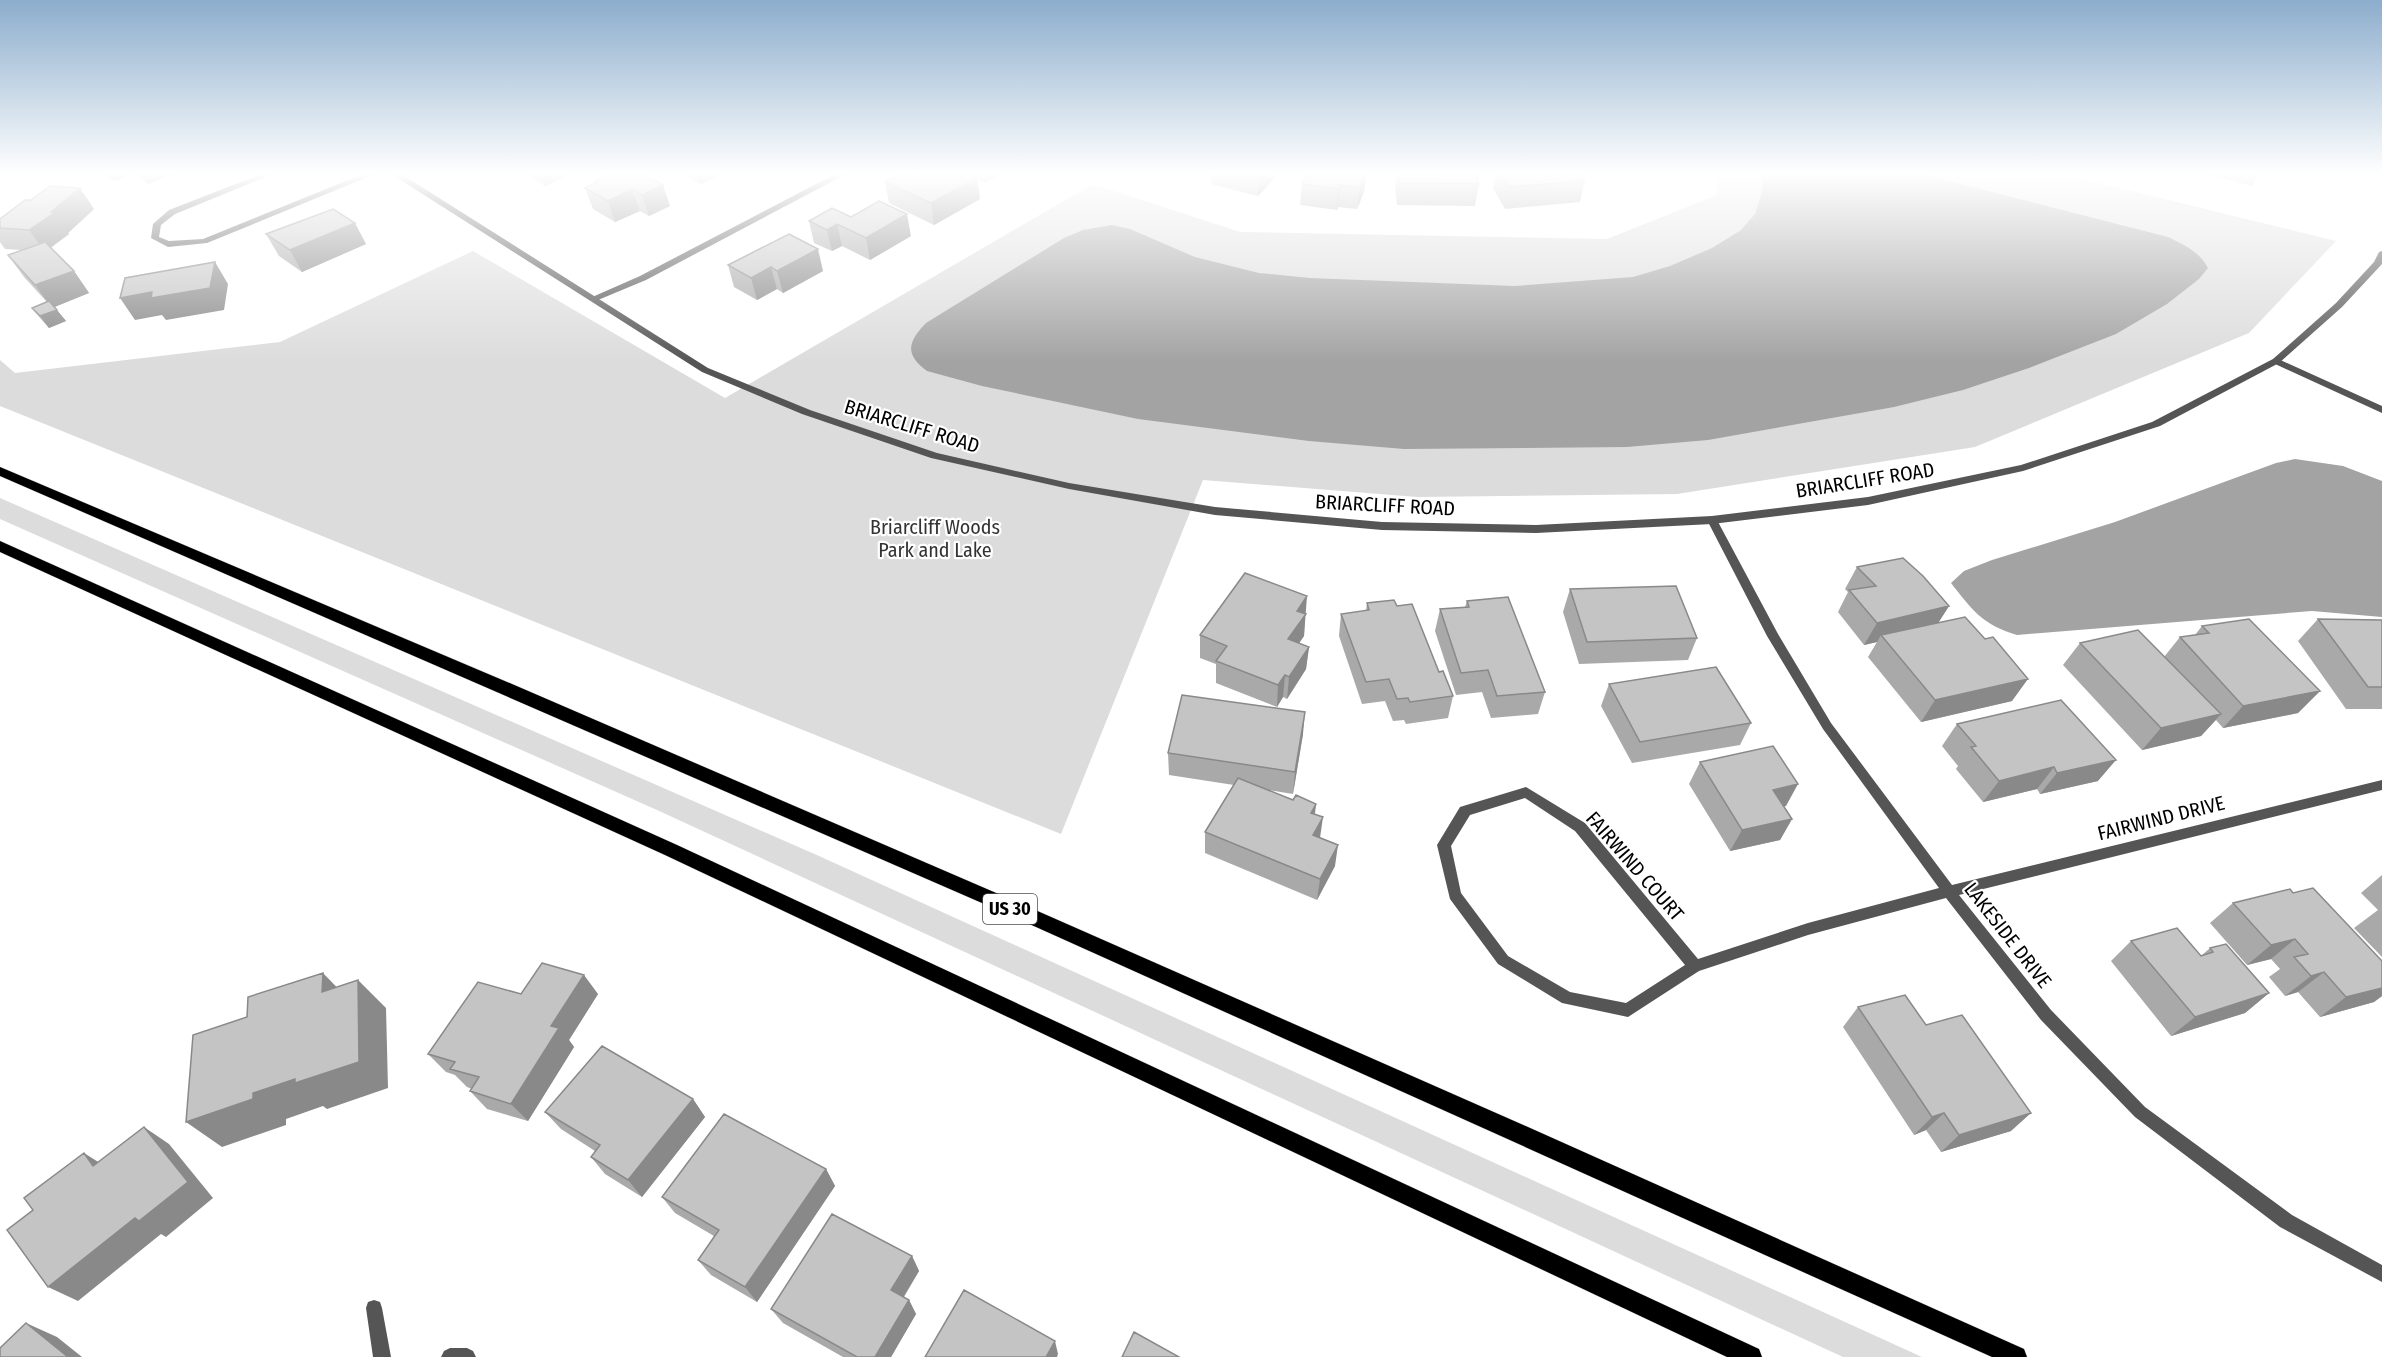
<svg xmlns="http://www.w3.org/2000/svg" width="2382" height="1357" viewBox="0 0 2382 1357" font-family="'Fira Sans Condensed',sans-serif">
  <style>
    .green { fill: #dcdcdc }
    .water { fill: #a3a3a3 }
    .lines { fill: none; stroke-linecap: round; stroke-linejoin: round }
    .primary-casing { stroke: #dbdbdb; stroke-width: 1 }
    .minor { fill: #555; fill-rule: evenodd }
    .tertiary { fill: #555; fill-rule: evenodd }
    .primary { fill: #000; fill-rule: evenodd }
    .wall { fill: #a9a9a9 }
    .shaded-wall { fill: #898989 }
    .building { fill: #c4c4c4; stroke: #898989; stroke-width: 1.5 }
    .labels { text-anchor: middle; stroke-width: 4.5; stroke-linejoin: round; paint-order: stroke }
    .shield { fill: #fff; stroke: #4c4c4c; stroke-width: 1.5 }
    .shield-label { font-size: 18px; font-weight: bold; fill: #000 }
    .street-label { font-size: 20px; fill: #000; stroke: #fff }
    .park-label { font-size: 20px; fill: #333; stroke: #fff }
  </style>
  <rect width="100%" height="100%" fill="#fff"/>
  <path class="green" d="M1717 172H2054L2336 241 2249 333 1975 447 1677 494 1417 497 1203 480 1061 834 0 406V360L15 373 280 342 473 251 725 398 1093 184 1240 232 1607 239 1717 195Z
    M0 498 819 856 1922 1357H1843L657 810 0 519Z"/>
  <path class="water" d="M1763 172H1914L2168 237C2184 245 2199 251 2208 268L2199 279 2167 304 2116 334 2029 368 1963 390 1894 407 1708 440 1627 447 1404 449 1309 441 1138 419 982 386 927 371C904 354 908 342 926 323L1064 238 1083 230 1112 225 1130 229 1195 257 1259 273 1310 278 1515 286 1633 277 1670 266 1712 248 1741 230 1755 214 1762 192Z
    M2295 459 2343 466 2382 481V617L2312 611 2017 635C1983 625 1972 610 1951 583L1964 571 1992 560 2115 522 2276 463Z"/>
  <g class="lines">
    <g class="primary-casing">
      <path id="primary" d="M0 467 512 684 1017 902 1521 1124 2024 1349 2027 1357H1992L1005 913 0 476Z
        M0 541 677 845 1759 1349 1762 1357H1727L665 855 0 552Z"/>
    </g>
    <path class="minor" d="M266 172H278L175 214 161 225 159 237 169 241 203 239 368 172H380L207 243 168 247 151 238 153 224 169 210Z
      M839 172H850L646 280 598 300 595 301 590 298 640 276Z
      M2276 358 2382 406V413L2273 363V359Z
      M1712 516 1717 520 1778 634 1831 723 1952 885 2382 780V790L1959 895 2051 1010 2145 1107 2292 1215 2382 1265V1282L2280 1227 2135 1117 2041 1020 1946 898 1808 935 1699 971 1628 1017 1562 1003 1498 964 1450 899 1437 845 1460 807 1526 787 1585 823 1698 959 1808 923 1939 888 1823 729 1767 636 1707 520ZM1525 798 1575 831 1685 965 1626 1003 1570 992 1508 956 1461 893 1451 846 1470 815Z
      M374 1300 380 1302 382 1308 391 1357H373L366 1308 368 1302Z
      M450 1348H467L473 1351 476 1357H441L444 1351Z"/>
    <path class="tertiary" d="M388 172H398L708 368 810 410 937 453 1069 483 1215 507 1382 522 1536 525 1712 516 1868 497 2021 465 2152 422 2273 359 2336 303 2374 262 2379 252 2382 251V264L2342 307 2279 363 2160 426 2023 471 1868 505 1712 524 1536 533 1382 530 1215 515 1069 489 931 458 802 414 702 372Z"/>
    <use href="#primary" class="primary"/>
  </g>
  <path class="wall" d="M102 172H174L175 174 148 184 134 174 114 181Z
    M522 172H575L545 186Z
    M613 172 670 206 649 216 640 211 615 222 593 209 585 188 595 183 594 181Z
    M679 172H726L701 184Z
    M925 172H1004L985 183 977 179 980 199 934 225 889 203 885 182 915 177Z
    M1211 172H1274V179L1258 196 1211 184Z
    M1366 172 1364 192 1357 209 1338 207 1337 210 1300 205 1302 184Z
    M1397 172H1476L1479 184 1475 206 1397 205 1395 186Z
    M1496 172H1579L1585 181 1580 202 1505 209 1493 188Z
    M1625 172H1641L1639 176Z
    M2198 172H2261L2252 186Z
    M94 209 68 233 69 234 51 247 74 271 89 293 54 307 66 321 49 328 41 319 32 308 47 302 24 277 8 255 22 250 5 249 0 242V219Z
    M851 217 911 236 870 260 842 246 832 251 814 243 809 221Z
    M266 234 366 244 302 272 279 256Z
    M728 265 823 271 783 293 777 289 757 300 734 287Z
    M1857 567 1949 606 1938 623 2012 701 1921 722 1868 657 1877 642 1864 645 1838 612 1848 592 1845 589Z
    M1570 589 1697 638 1688 660 1579 664 1563 612Z
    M1467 601 1545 692 1538 714 1491 718 1482 692 1456 695 1435 631 1440 609 1465 607Z
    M1367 603 1397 606 1439 672 1453 696 1448 718 1406 724 1404 720 1393 721 1385 701 1362 704 1339 636 1341 614 1366 611Z
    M1305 614 1304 636 1299 643 1309 647 1306 669 1287 699 1283 697 1277 707 1216 683V664L1200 658V635Z
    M2318 619 2382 620V709H2346L2298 641Z
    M2202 626 2320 691 2298 713 2223 728 2216 720 2201 736 2142 750 2063 665 2080 643 2164 657 2180 637 2195 635Z
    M1609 684 1751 723 1740 745 1632 763 1601 706Z
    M1957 724 2098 781 2040 794 2037 789 1983 802 1956 769 1958 766 1942 746Z
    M1303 734 1293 794 1269 790 1293 800 1316 804 1315 814 1320 838 1335 866 1317 900 1205 853V832L1234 785 1169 775 1168 753Z
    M1700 762 1786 806H1784L1792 819 1780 840 1730 851 1689 784Z
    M2382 875V957L2354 928 2378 910 2361 893Z
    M2293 893 2382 961V996L2374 1002 2320 1017 2298 992 2285 996 2269 977 2280 969 2271 959 2247 965 2210 923 2233 903Z
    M2131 941 2201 956 2210 948 2269 993 2245 1013 2171 1036 2111 961Z
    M521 994H598L569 1040 574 1047 528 1121 487 1109 470 1091 472 1089 467 1087 455 1075 446 1072 428 1054Z
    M1858 1007 1926 1025 2011 1131 1941 1152 1926 1130 1914 1135 1843 1027Z
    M693 1099 705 1117 642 1197 605 1174 591 1157 595 1151 561 1129 545 1112Z
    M826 1169 835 1186 757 1302 711 1275 698 1260 714 1236 675 1213 662 1197Z
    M912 1256 919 1271 904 1297 909 1300 916 1314 891 1357H843L783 1323 771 1309Z"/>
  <path class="shaded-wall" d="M108 172H133L134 174 114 181Z
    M141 172H174L175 174 148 184Z
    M540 172H575L545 186Z
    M697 172H726L701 184Z
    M984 172H1004L985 183Z
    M1262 172H1274V179L1258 196 1259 175Z
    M1366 172 1364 192 1357 209 1360 188Z
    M977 178 980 199 934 225 931 203Z
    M663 185 670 206 649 216 642 195Z
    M1340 185 1338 207 1337 210 1339 189Z
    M80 188 94 209 68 233 69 234 45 252 29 230Z
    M632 189 640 211 615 222 608 201Z
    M907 214 911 236 870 260 866 238Z
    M355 223 366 244 302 272 290 250Z
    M837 224 842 246 832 251 827 230Z
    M818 249 823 271 783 293 777 271Z
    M215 262 228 284 224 310 166 320 162 315 135 320 120 298Z
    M771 267 777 289 757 300 751 278Z
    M74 271 89 293 52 308 35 285Z
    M57 310 66 321 49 328 40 316Z
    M1307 596 1304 636 1286 662 1288 639 1297 611Z
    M1949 606 1935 628 1881 635 1877 642 1864 645 1877 623Z
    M1309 647 1306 669 1287 699 1289 677Z
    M1285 675 1283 697 1277 707 1278 685Z
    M2028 679 2012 701 1921 722 1935 700Z
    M2320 691 2298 713 2223 728 2243 706Z
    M1305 712 1303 734 1293 794 1295 772Z
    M2221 714 2201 736 2142 750 2161 728Z
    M2116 760 2098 781 2040 794 2057 773Z
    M2054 767 2037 789 1983 802 1999 781Z
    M1798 784 1786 806 1762 811 1773 790Z
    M1316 804 1313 825 1311 813Z
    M1323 817 1320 838 1313 835Z
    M1792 819 1780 840 1730 851 1742 830Z
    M1338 845 1335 866 1317 900 1320 879Z
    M2295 939 2271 959 2247 965 2271 945Z
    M2324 972 2298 992 2285 996 2311 976Z
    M323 973 351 1002 322 992Z
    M584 975 598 994 569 1040 574 1047 528 1121 511 1104 551 1026Z
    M358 980 386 1008 388 1088 327 1109 323 1106 286 1119V1125L222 1147 186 1122 253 1093Z
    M2382 988V996L2374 1002 2320 1017 2346 997Z
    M2269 993 2245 1013 2171 1036 2195 1017Z
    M693 1099 705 1117 642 1197 628 1180Z
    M1944 1113 1926 1130 1914 1135 1932 1117Z
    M2031 1113 2011 1131 1941 1152 1959 1135Z
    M144 1127 169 1144 213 1198 166 1237 161 1234 78 1301 48 1287Z
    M84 1153 111 1170 93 1166Z
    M826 1169 835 1186 757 1302 745 1287Z
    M912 1256 919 1271 899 1304 891 1290Z
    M909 1300 916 1314 891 1357H875Z
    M26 1323 57 1337 82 1357H68Z
    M1055 1341 1058 1354 1057 1357H1046Z"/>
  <path class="building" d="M613 172H641L663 185 642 195 632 189 608 201 585 188 597 182 594 181Z
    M903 172H905L915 177 925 172H965L977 178 931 203 885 182Z
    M1248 172H1262L1259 175Z
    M1308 172H1365L1360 188 1340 185 1339 189 1302 184Z
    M1399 172H1476L1479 184 1400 183Z
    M1500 172H1579L1585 181 1509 187Z
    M50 186 80 188 51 212 54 213 29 230 0 228V219L25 200H31Z
    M879 201 907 214 866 238 837 224 827 230 809 221 832 208 851 217Z
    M333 209 355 223 290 250 266 234Z
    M789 234 818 249 777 271 771 267 751 278 728 265Z
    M45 242 74 271 35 285 8 255Z
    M215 262 210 288 151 298 152 292 120 298 125 278Z
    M49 301 57 310 40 316 32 308Z
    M1903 558 1923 576 1949 606 1877 623 1849 590 1876 586 1857 567Z
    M1245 573 1307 596 1297 611 1306 614 1288 639 1309 647 1289 677 1285 675 1278 685 1216 661 1227 646 1200 635Z
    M1676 586 1697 638 1587 642 1570 589Z
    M1508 597 1545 692 1497 696 1488 670 1461 673 1440 609 1469 607 1467 601Z
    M1394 600 1397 606 1412 604 1439 672 1443 671 1453 696 1410 702 1408 698 1397 699 1389 679 1366 682 1341 614 1369 610 1367 603Z
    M1965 617 1985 639 1993 637 2028 679 1935 700 1881 635Z
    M2249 619 2320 691 2243 706 2180 637 2209 633 2202 626Z
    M2318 619 2382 620V687H2368Z
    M2138 630 2221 714 2161 728 2080 643Z
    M1716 667 1751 723 1640 742 1609 684Z
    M1182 695 1305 712 1295 772 1168 753Z
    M2061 700 2116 760 2057 773 2054 767 1999 781 1971 747 1976 746 1957 724Z
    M1773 746 1798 784 1773 790 1792 819 1742 830 1700 762Z
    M1238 778 1293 800 1296 795 1316 804 1311 813 1323 817 1313 835 1338 845 1320 879 1205 832Z
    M2313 888 2382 961V988L2346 997 2324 972 2311 976 2294 957 2308 954 2295 939 2271 945 2233 903 2290 889 2293 893Z
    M2177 928 2201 956 2213 952 2210 948 2226 944 2269 993 2195 1017 2131 941Z
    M542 963 584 975 551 1026 559 1028 511 1104 470 1091 479 1077 450 1069 455 1062 428 1054 478 982 521 994Z
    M323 973 322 992 358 980 359 1062 295 1083V1079L253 1093V1099L186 1122 193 1035 247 1017 248 997Z
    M1905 995 1926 1025 1962 1015 2031 1113 1959 1135 1944 1113 1932 1117 1858 1007Z
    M602 1046 693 1099 628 1180 591 1157 600 1145 545 1112Z
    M724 1114 826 1169 745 1287 698 1260 719 1230 662 1197Z
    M144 1127 188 1182 139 1221 135 1218 48 1287 7 1230 33 1210 24 1198 84 1153 93 1166Z
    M832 1214 912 1256 891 1290 909 1300 875 1357H857L771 1309Z
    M964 1290 1055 1341 1046 1357H925Z
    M26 1323 68 1357H0V1348Z
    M1134 1332 1179 1357H1122Z"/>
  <linearGradient id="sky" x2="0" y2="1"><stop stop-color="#8cadcc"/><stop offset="0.48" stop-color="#fff"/><stop offset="1" stop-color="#fff" stop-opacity="0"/></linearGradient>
  <rect width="2382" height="362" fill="url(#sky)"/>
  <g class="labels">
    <rect class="shield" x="983" y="894" width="54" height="30" rx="4.5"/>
    <g class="shield-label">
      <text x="1010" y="915">US 30</text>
    </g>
    <g class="street-label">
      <text transform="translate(912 426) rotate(17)" y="7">BRIARCLIFF ROAD</text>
      <text transform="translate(1865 480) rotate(-9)" y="7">BRIARCLIFF ROAD</text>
      <text transform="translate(1385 505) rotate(3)" y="7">BRIARCLIFF ROAD</text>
      <text transform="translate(2161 818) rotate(-14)" y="7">FAIRWIND DRIVE</text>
      <text transform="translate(1635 866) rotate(49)" y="7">FAIRWIND COURT</text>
      <text transform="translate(2008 935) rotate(52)" y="7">LAKESIDE DRIVE</text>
    </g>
    <g class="park-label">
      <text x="935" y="534">Briarcliff Woods<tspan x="935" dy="23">Park and Lake</tspan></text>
    </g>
  </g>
</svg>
